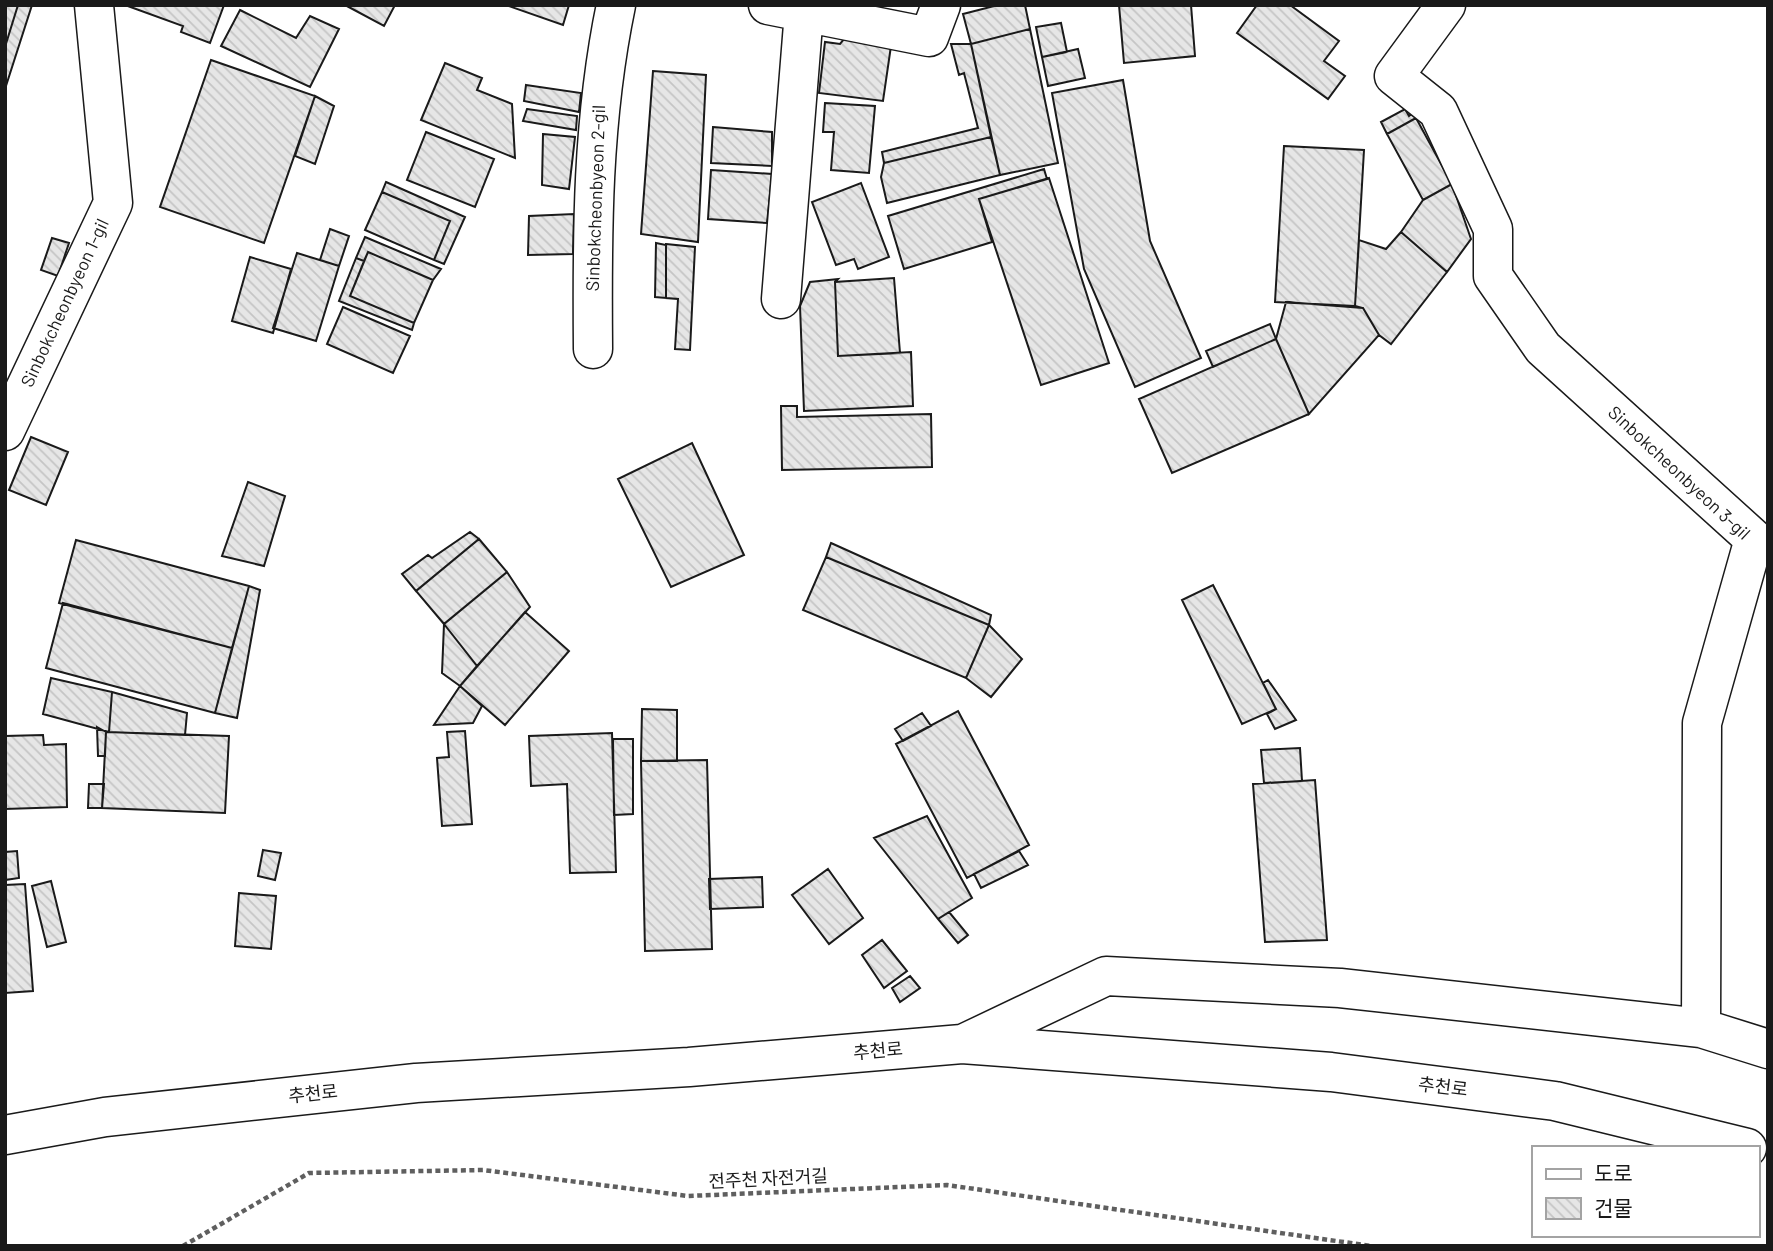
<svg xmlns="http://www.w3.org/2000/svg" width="1773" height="1251" viewBox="0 0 1773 1251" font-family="Barlow,'Noto Sans KR',sans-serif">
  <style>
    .building { fill: url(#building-back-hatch); stroke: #1a1a1a; stroke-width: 2 }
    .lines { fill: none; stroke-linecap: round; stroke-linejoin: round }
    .minor-casing { stroke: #1a1a1a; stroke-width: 41 }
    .path { stroke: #5f5f5f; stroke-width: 4.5; stroke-dasharray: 5 3.5; stroke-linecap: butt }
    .minor { stroke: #fff; stroke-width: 38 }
    .labels { text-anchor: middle; stroke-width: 5; stroke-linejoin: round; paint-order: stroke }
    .street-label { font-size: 18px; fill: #1a1a1a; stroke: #fff }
  </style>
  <defs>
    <pattern id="building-back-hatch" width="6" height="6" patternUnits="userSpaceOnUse" patternTransform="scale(1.75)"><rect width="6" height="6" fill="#e6e6e6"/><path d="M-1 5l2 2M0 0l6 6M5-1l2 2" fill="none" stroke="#c5c5c5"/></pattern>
  </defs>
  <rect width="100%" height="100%" fill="#fff"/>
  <path class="building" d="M5 5H18L5 47Z
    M18 5H32L5 89V47Z
    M125 5H224L210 43 181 32 183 26Z
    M345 5H395L384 26Z
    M506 5H569L563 25Z
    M998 5H1025L1030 29 971 44 963 14Z
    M1119 5H1191L1195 56 1124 63Z
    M1257 5H1290L1339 41 1324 61 1345 76 1328 99 1237 33Z
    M240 10 296 38 310 16 339 29 310 87 221 46Z
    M1061 23 1067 52 1042 57 1036 27Z
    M1030 29 1058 163 1000 175 971 44Z
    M849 33 892 39 883 101 819 93 825 42 840 44Z
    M951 44H971L991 137 884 163 882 152 978 128 964 73 959 75Z
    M1078 49 1085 78 1048 86 1042 57Z
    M211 60 315 96 264 243 160 207Z
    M445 63 482 78 477 90 512 104 515 158 421 120Z
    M653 71 706 75 698 242 641 234Z
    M1123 80 1150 241 1201 358 1135 387 1084 269 1052 93Z
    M526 85 581 93 579 112 524 101Z
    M315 96 334 106 315 164 295 156Z
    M825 103 875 106 869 173 831 170 834 132H823Z
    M527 109 577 116 576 130 523 121Z
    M1405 109 1409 116 1413 113 1416 118 1387 134 1381 122Z
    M1416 118 1452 184 1423 200 1387 134Z
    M713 127 772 132V166L711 163Z
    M426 132 494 159 475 207 407 180Z
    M543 134 575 137 569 189 542 185Z
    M991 137 1000 175 887 203 881 177 884 163Z
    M1284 146 1364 150 1355 306 1275 302Z
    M1044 169 1047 179 979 199 992 242 904 269 888 216Z
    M711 170 772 174 767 223 708 219Z
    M1049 178 1109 363 1041 385 979 199Z
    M386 182 465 217 444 264 434 260 450 221 382 192Z
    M861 183 889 257 858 269 854 259 836 265 812 202Z
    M1452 184 1471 239 1447 272 1401 232 1423 200Z
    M382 192 450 221 434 260 365 230Z
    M574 214 573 254 528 255 529 216Z
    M330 229 349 236 339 266 320 260Z
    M1401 232 1447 272 1391 344 1379 335 1363 308 1355 306 1359 240 1386 249Z
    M365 237 441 269 433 280 368 252 364 261 356 258Z
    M52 238 69 243 58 276 41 270Z
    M656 243 666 245V298L655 297Z
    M666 244 695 247 690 350 675 349 678 299 666 298Z
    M368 252 433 280 414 323 350 296Z
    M297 253 339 266 316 341 273 328Z
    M250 257 291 269 273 333 232 321Z
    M356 258 364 261 350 296 414 323 412 330 339 301Z
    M894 278 900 353 838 356 835 282Z
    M838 279 835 282 838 356 911 352 913 406 804 411 800 306 810 282Z
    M1286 302 1363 308 1379 335 1309 414 1276 339Z
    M343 307 410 336 393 373 327 344Z
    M1270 324 1276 339 1213 367 1206 351Z
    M1276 339 1309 414 1172 473 1139 399Z
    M781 406H797V417L931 414 932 467 782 470Z
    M31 437 68 452 46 505 9 490Z
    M692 443 744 555 671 587 618 479Z
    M248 482 285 496 264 566 222 556Z
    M470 532 479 539 416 591 402 574 428 555 432 558Z
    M479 539 507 572 444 624 416 591Z
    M76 540 249 586 232 648 59 603Z
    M831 543 991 615 989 625 826 557Z
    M826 557 989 625 966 678 803 610Z
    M507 572 530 607 477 666 444 624Z
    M1213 585 1276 709 1242 724 1182 600Z
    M249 586 260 590 237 718 215 713Z
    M63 603 232 648 215 713 46 668Z
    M525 612 569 651 505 725 460 686Z
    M444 624 477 666 460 686 442 673Z
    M989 625 1022 659 991 697 966 678Z
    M51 678 112 692 109 732 43 714Z
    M1268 680 1296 720 1275 729 1267 714 1276 709 1263 683Z
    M460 686 482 706 473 723 434 725Z
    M112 692 187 713 185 735 109 732Z
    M642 709 677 710V761H641Z
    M958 711 1029 845 967 878 896 744Z
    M922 713 931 726 903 741 895 729Z
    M97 727 106 732 105 756H98Z
    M465 731 472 824 442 826 437 758 449 757 447 732Z
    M106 732 229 736 225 813 102 808Z
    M612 733 616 872 570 873 567 784 531 786 529 736Z
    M43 735 44 745 66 744 67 807 5 809V736Z
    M613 739H633V814L614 815Z
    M1300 748 1302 781 1264 783 1261 750Z
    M707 760 712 949 645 951 641 761Z
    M1315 780 1327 940 1265 942 1253 784Z
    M89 784H104L102 808H88Z
    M927 816 972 898 938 919 874 838Z
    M263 850 281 853 275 880 258 876Z
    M17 851 19 878 5 880V852Z
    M1019 851 1028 865 981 888 974 874Z
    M828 869 863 918 829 944 792 895Z
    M762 877 763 907 710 909 709 879Z
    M51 881 66 942 47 947 32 886Z
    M25 884 33 991 5 993V885Z
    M239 893 276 896 271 949 235 946Z
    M949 912 968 935 958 943 938 919Z
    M882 940 907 971 884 988 862 955Z
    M910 976 920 988 900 1002 892 988Z"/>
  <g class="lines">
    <g class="minor-casing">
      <path id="minor" d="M768 5 929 37 941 5
        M1446 5 1394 76 1438 111 1493 229V276L1543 348 1754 539 1702 723 1701 1028
        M781 299 804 12
        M593 349C592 233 592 120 616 5
        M5 431 113 203 94 5
        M965 1043 1106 976 1340 988 1701 1028 1768 1049
        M5 1135 105 1117 416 1083 689 1067 962 1044 1331 1072 1555 1101 1747 1148"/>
    </g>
    <path class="path" d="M183 1246 309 1173 483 1170 688 1196 947 1185 1371 1246"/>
    <use href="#minor" class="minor"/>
  </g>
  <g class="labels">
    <g class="street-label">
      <text transform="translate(596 198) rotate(-88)" y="6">Sinbokcheonbyeon 2-gil</text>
      <text transform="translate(65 303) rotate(-65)" y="6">Sinbokcheonbyeon 1-gil</text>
      <text transform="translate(1679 473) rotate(43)" y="6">Sinbokcheonbyeon 3-gil</text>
      <text transform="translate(878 1051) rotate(-5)" y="6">추천로</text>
      <text transform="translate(1443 1087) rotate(7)" y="6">추천로</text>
      <text transform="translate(313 1094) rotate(-6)" y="6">추천로</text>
      <text transform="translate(768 1179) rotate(-3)" y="6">전주천 자전거길</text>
    </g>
  </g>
  <rect width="1773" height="1251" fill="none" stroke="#1a1a1a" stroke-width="14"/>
  <rect x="1532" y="1146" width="228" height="91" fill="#ffffff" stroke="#a3a3a3" stroke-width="2"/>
  <rect x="1546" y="1169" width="35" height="10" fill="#ffffff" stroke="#a3a3a3" stroke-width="2"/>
  <text x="1594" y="1181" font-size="21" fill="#1a1a1a">도로</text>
  <rect x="1546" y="1198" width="35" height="21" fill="url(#building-back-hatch)" stroke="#a3a3a3" stroke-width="2"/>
  <text x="1594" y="1216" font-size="21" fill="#1a1a1a">건물</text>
</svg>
